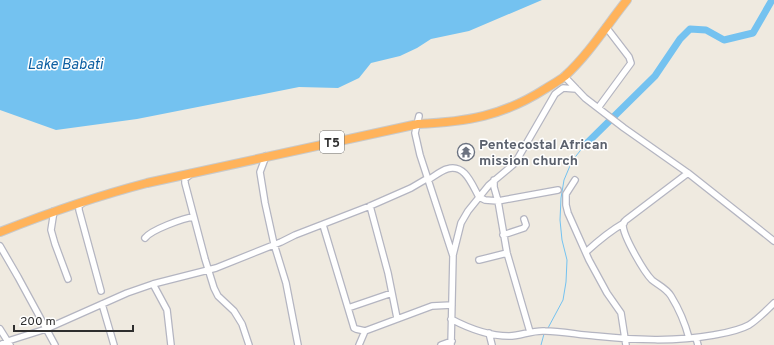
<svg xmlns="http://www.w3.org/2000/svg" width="774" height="345" viewBox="0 0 774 345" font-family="Overpass,sans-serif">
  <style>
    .water { fill: #74c2f0 }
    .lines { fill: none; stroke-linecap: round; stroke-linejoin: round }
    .stream { stroke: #74c2f0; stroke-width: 1 }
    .river { stroke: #74c2f0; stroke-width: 7 }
    .minor-casing { stroke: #b4b5c1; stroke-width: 8 }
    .highway-casing { stroke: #c9c9c9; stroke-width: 10 }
    .minor { stroke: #fff; stroke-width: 5.5 }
    .highway { stroke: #ffb35b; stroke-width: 8 }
    .labels { text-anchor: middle; stroke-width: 3; stroke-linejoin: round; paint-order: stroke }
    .shield { fill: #fff; stroke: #6d6d6d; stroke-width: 1 }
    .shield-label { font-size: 13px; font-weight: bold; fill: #2e2e2e }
    .worship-label { font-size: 14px; font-weight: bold; fill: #5b616d; stroke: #fff; text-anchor: start }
    .water-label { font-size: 15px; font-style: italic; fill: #0d5fa2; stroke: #fff }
  </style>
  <rect width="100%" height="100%" fill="#efeae0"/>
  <path class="water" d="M0 0H542L469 31 431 39 417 48 400 56 371 63 359 78 338 88 299 87 137 119 56 130 0 110Z"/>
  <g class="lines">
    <path class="stream" d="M548 328 563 300 566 282 567 260 562 240 560 220 561 198 564 180 572 161 584 146
      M541 345 544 334"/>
    <path class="river" d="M584 146 655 76 680 39 690 29 706 30 724 40 753 33 772 0"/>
    <g class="minor-casing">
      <path id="minor" d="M564 76 585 98 624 128 688 173 774 241
        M598 108 631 63 629 57 606 27
        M419 116 415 133 420 155 453 256 451 345
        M266 156 260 172 265 203 274 244 286 283 298 345
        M688 173 626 220C624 222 623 222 623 225 623 236 644 272 652 280 658 285 666 288 671 296 679 309 685 323 689 338
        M191 174 185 179V183L205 259 214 288 218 296 234 311 242 324 249 345
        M428 180C433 177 442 170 447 169 465 163 472 185 479 197
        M494 180V187L498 201 507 253 530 332
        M575 180 566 194V205L568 213 589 260 607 293 621 313 626 345
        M479 197 485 200 498 201 558 190
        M84 202 79 206V210L101 291
        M370 206 388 273 397 318
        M54 211 51 230 55 244 68 279
        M323 225 354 328 356 329 365 331
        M503 235 524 228 526 225 524 219
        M145 238C151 230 183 218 194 217
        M0 246 18 277 55 345
        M586 252C598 241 610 231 624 223
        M453 255 461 223 468 211 489 185 514 164 518 158 555 94 563 88 576 89
        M479 260 507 253
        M153 284 167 310 171 345
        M102 304 114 345
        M348 308 392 293
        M451 319C468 328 490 336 509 336 521 336 532 330 545 331 562 331 579 335 596 336 636 340 674 342 714 335 725 333 738 331 749 325 758 319 766 311 774 303
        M0 329 10 345
        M489 333 492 345
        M696 338 698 345
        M0 345 8 341 46 329 127 293 153 284 216 268 281 242 295 235 370 206 411 188 428 178
        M359 345 365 331 432 306 452 305
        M441 345 452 341"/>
    </g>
    <g class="highway-casing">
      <path id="highway" d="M0 232C48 213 97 196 147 183L418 124C466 122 503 116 545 89 551 85 559 81 565 76 589 54 607 25 627 0"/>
    </g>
    <use href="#minor" class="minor"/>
    <use href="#highway" class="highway"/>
  </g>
  <defs>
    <g id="temple-ring" transform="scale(0.9)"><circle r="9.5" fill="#fff" stroke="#6b7280" stroke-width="1.5"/><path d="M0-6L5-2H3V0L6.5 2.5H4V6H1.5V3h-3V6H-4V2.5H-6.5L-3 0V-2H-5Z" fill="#6b7280"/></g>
  </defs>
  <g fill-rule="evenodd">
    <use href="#temple-ring" x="466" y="152"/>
  </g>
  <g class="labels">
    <rect class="shield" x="320" y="131" width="24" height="22" rx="3"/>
    <g class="shield-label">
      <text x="332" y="147">T5</text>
    </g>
    <g class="worship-label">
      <text x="479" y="149">Pentecostal African<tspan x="479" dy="16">mission church</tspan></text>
    </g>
    <g class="water-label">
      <text x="65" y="69">Lake Babati</text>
    </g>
  </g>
  <path d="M14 325v6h119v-6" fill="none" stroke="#2e2e2e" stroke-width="2"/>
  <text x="20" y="325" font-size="12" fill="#2e2e2e" stroke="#ffffff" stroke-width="3" paint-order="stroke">200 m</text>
</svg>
